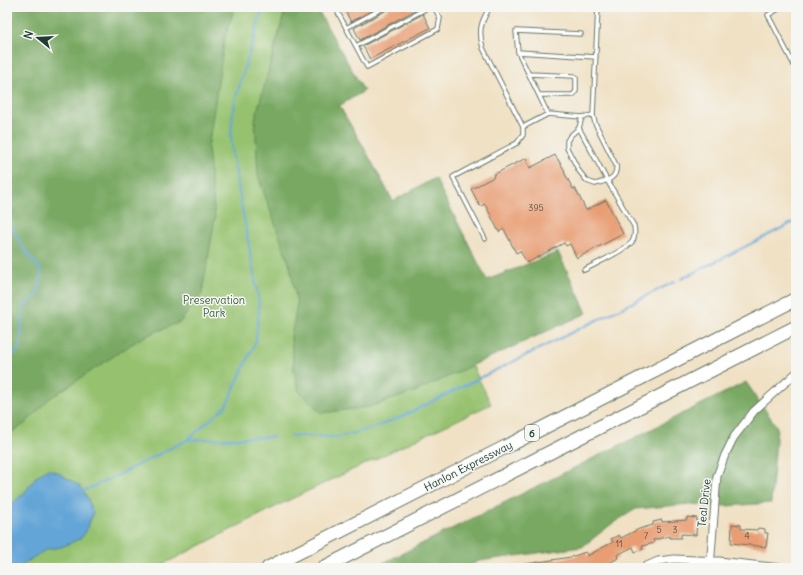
<svg xmlns="http://www.w3.org/2000/svg" width="803" height="575" viewBox="0 0 803 575" font-family="Delius,sans-serif">
  <style>
    .green { fill: #96c26f; stroke: #5a8052 }
    .forest { fill: #78a862; stroke: #4c724b }
    .water { fill: #64a5d7; stroke: #427186 }
    .lines { fill: none; stroke-linecap: round; stroke-linejoin: round }
    .stream { stroke: #64a5d7; stroke-width: 2 }
    .building { fill: #e89d73 }
    .service-casing { stroke: #687666; stroke-width: 5.5 }
    .minor-casing { stroke: #687666; stroke-width: 9 }
    .motorway-casing { stroke: #687666; stroke-width: 15 }
    .service { stroke: #fff; stroke-width: 3.5 }
    .minor { stroke: #fff; stroke-width: 7 }
    .motorway { stroke: #fff; stroke-width: 13 }
    .labels { text-anchor: middle; stroke-width: 3; stroke-linejoin: round; paint-order: stroke }
    .number-label { font-size: 9px; fill: #515544 }
    .shield { fill: #f6f6f2; stroke: #60746d; stroke-width: 1 }
    .shield-label { font-size: 10px; font-weight: bold; fill: #1f3d34 }
    .park-label { font-size: 11px; fill: #3d5e43; stroke: #f6f6f2 }
    .street-label { font-size: 11px; fill: #1f3d34; stroke: #f6f6f2 }
  </style>
  <rect width="100%" height="100%" fill="#f6f6f2"/>
  <filter id="ink" filterUnits="userSpaceOnUse"><feTurbulence type="fractalNoise" baseFrequency=".025" numOctaves="2"/><feDisplacementMap in="SourceGraphic" scale="8" xChannelSelector="R" yChannelSelector="G"/><feConvolveMatrix kernelMatrix="1 2 1 2 8 2 1 2 1" color-interpolation-filters="sRGB"/></filter>
  <filter id="wash" filterUnits="userSpaceOnUse"><feTurbulence type="fractalNoise" baseFrequency=".012" numOctaves="4" result="noise"/><feDisplacementMap in="SourceGraphic" scale="16" xChannelSelector="R" yChannelSelector="G"/><feGaussianBlur stdDeviation="0.9" result="paint"/><feColorMatrix in="noise" values="0 0 0 0 0 0 0 0 0 0 0 0 0 0 0 0 0 1.4 0 .05"/><feComposite in="paint" operator="in"/></filter>
  <g filter="url(#wash)">
    <rect width="100%" height="100%" fill="#f0e1c4"/>
    <path class="green" d="M7 7H291L339 105 393 202 491 404 289 500 156 568H7Z"/>
    <path class="forest" d="M7 7H235L225 36 208 148 215 218 202 294 180 322 141 338 49 399 25 424 10 433 7 444Z
      M286 7H316L364 91 339 106 362 144 393 201 435 178 487 280 558 252 587 313 414 392 370 407 321 413 299 391 294 372 291 337 297 304 290 266 258 176 255 119Z
      M746 382 777 427 771 503 726 506 690 504 636 509 613 523 582 547 479 561 465 568H373Z"/>
    <path class="water" d="M48 469 57 472 80 486 88 499 93 513 86 532 81 538 62 547 48 549 34 557 19 568H7V508L25 492 37 476Z"/>
    <g class="lines">
      <path class="stream" d="M7 125C11 132 12 138 7 144
        M7 218 9 220 22 247 41 270 39 294 23 307 21 339 18 351 7 360
        M681 279 796 221
        M291 436 338 437 370 429 401 417 674 282
        M188 440 273 437
        M83 491 116 476 187 440 226 406 256 341 259 307 258 296 233 158 231 135 233 113 236 97 263 7"/>
    </g>
    <g id="blocks">
      <path class="building" d="M343 7H378L351 22Z
        M388 7H419V8L360 40 354 28 387 10Z
        M423 14 430 28 370 59 363 46Z
        M555 155 565 171 564 172 573 189 575 188 586 210 606 200 623 234 577 258 570 244 566 246 564 243 527 263 520 251 516 253 504 229 499 232 485 204 480 206 471 189 494 177 493 175 526 158 530 168Z
        M687 517 697 518 696 535 681 534V538H670V536L653 540 654 543 642 546 643 549 635 552 633 547 617 555 618 558 601 568H526V564L571 557 586 552 587 556 613 542 611 539 619 535 621 538 639 529 653 525V522L662 520V522L687 520Z
        M732 524 741 525V529L757 530 758 528 765 529V533H768L766 547 731 543Z"/>
    </g>
  </g>
  <g filter="url(#ink)">
    <use href="#blocks" fill-opacity="0" stroke="#687666" stroke-width="1"/>
    <g class="lines">
      <g class="service-casing">
        <path id="service" d="M335 7 367 67 438 29 440 18 434 7
          M490 7C481 22 478 30 483 48L523 127
          M782 7 768 15 796 69
          M346 28 385 7
          M581 34 516 31 518 52 596 57
          M356 46 429 7
          M518 52 548 114 582 117 593 115
          M529 74 574 76 576 78V91L573 95H540
          M582 117 579 128 570 136 567 141V148L579 171 587 181 595 184C606 181 618 179 616 165L595 123 593 115 598 7
          M579 128 607 180 634 226C635 232 635 238 632 242 624 251 595 264 584 270
          M485 239 453 177 517 143 523 135V127L548 114"/>
      </g>
      <g class="minor-casing">
        <path id="minor" d="M642 568 658 561 674 559 719 561 780 568
          M710 568 717 476 725 455 734 437 754 411 796 373"/>
      </g>
      <g class="motorway-casing">
        <path id="motorway" d="M268 568 796 299
          M323 568 796 327"/>
      </g>
      <use href="#service" class="service"/>
      <use href="#minor" class="minor"/>
      <use href="#motorway" class="motorway"/>
    </g>
  </g>
  <g class="labels">
    <g class="number-label">
      <text x="536" y="211">395</text>
      <text x="659" y="533">5</text>
      <text x="675" y="533">3</text>
      <text x="646" y="539">7</text>
      <text x="747" y="539">4</text>
      <text x="619" y="547">11</text>
    </g>
    <rect class="shield" x="525" y="425" width="14" height="16" rx="3"/>
    <g class="shield-label">
      <text x="532" y="437">6</text>
    </g>
    <g class="park-label">
      <text x="214" y="304">Preservation<tspan x="214" dy="13">Park</tspan></text>
    </g>
    <g class="street-label">
      <text transform="translate(468 466) rotate(-27)" y="4">Hanlon Expressway</text>
      <text transform="translate(704 503) rotate(-84)" y="4">Teal Drive</text>
    </g>
  </g>
  <rect width="803" height="575" fill="none" stroke="#f6f6f2" stroke-width="24"/>
  <g transform="translate(38 38) rotate(288)" stroke="#f6f6f2" stroke-width="3" paint-order="stroke">
  <path d="M0-3L7 15L0 10L-7 15Z" fill="#1f3d34"/>
  <text y="-6" font-size="11" font-weight="bold" text-anchor="middle" fill="#1f3d34">N</text>
  </g>
</svg>
